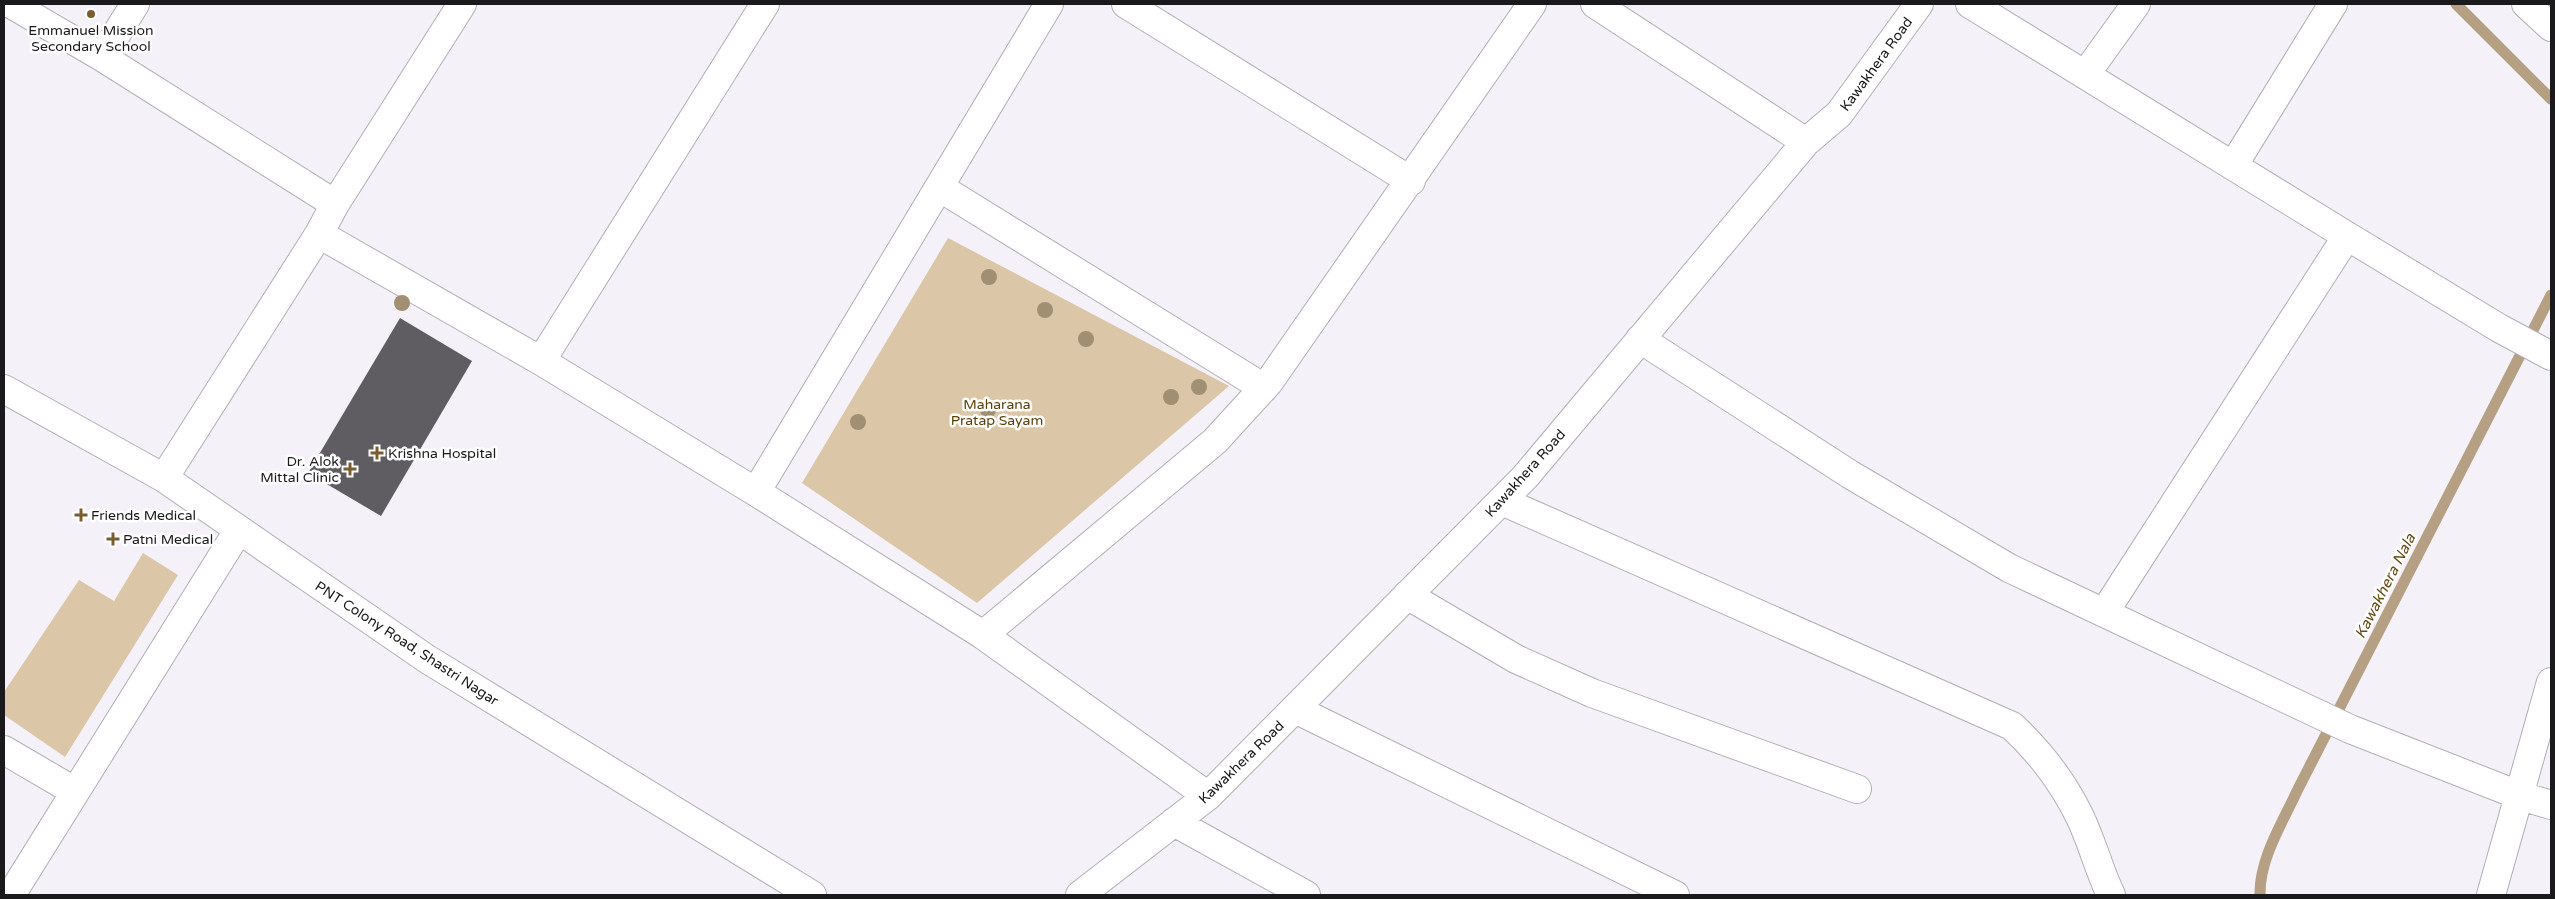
<svg xmlns="http://www.w3.org/2000/svg" width="2555" height="899" viewBox="0 0 2555 899" font-family="'Varela Round',sans-serif">
  <style>
    .green { fill: #dbc6a8 }
    .lines { fill: none; stroke-linecap: round; stroke-linejoin: round }
    .stream { stroke: #b6a083; stroke-width: 11 }
    .building { fill: #605d62 }
    .minor-casing { stroke: #b1afb5; stroke-width: 30 }
    .minor { stroke: #fff; stroke-width: 28 }
    .tree { fill: #a18f73 }
    .poi-dot { fill: #7a5d31; stroke: #fff; stroke-width: 2 }
    .labels { text-anchor: middle; stroke-width: 5; stroke-linejoin: round; paint-order: stroke }
    .poi-label { font-size: 14px; fill: #1a191b; stroke: #fff; text-anchor: start }
    .street-label { font-size: 14px; fill: #1a191b; stroke: #fff }
    .park-label { font-size: 14px; fill: #5d3f06; stroke: #fff }
    .water-label { font-size: 15px; font-style: italic; fill: #684a16; stroke: #fff }
  </style>
  <rect width="100%" height="100%" fill="#f4f1f8"/>
  <path class="green" d="M948 238 1229 386 977 603 802 483Z
    M143 553 178 575 65 757 4 715V692L79 580 114 601Z"/>
  <g class="lines">
    <path class="stream" d="M2456 4 2551 99
      M2260 895C2259 859 2283 822 2298 789L2551 295"/>
  </g>
  <path class="building" d="M400 318 472 361 381 516 308 473Z"/>
  <g class="lines">
    <g class="minor-casing">
      <path id="minor" d="M11 4 102 57 335 204
        M1126 4 1411 181
        M1595 4 1806 142
        M1970 4 2347 236 2499 328 2551 356
        M2526 4 2551 27
        M102 57 135 4
        M2085 75 2136 4
        M2233 166 2333 4
        M939 187 1264 388
        M319 234 541 361 756 492 983 635 1208 796
        M1640 339 1851 475 2009 568 2350 729 2521 796 2551 805
        M541 361 765 4
        M4 389 164 478 427 659 812 895
        M164 478 319 234 335 204 462 4
        M756 492 1049 4
        M1502 501 2012 726C2040 752 2063 782 2080 817 2092 842 2099 870 2111 895
        M1407 595 1516 659 1592 693 1857 789
        M2104 613 2347 236
        M983 635 1215 441 1269 382 1532 4
        M1295 709 1675 895
        M4 750 74 791
        M1174 822 1306 895
        M11 895 238 531
        M1080 895 1208 796 1525 477 1806 142 1839 114 1919 4
        M2491 895 2551 682"/>
    </g>
    <use href="#minor" class="minor"/>
  </g>
  <g class="tree">
    <circle cx="989" cy="277" r="8"/>
    <circle cx="402" cy="303" r="8"/>
    <circle cx="1045" cy="310" r="8"/>
    <circle cx="1086" cy="339" r="8"/>
    <circle cx="1199" cy="387" r="8"/>
    <circle cx="1171" cy="397" r="8"/>
    <circle cx="988" cy="410" r="8"/>
    <circle cx="858" cy="422" r="8"/>
  </g>
  <g class="poi-dot">
    <circle cx="91" cy="14" r="5"/>
    <path d="M374.5 445.5h5v5h5v5h-5v5h-5v-5h-5v-5h5z"/>
    <path d="M347.5 461.5h5v5h5v5h-5v5h-5v-5h-5v-5h5z"/>
    <path d="M78.5 507.5h5v5h5v5h-5v5h-5v-5h-5v-5h5z"/>
    <path d="M110.5 531.5h5v5h5v5h-5v5h-5v-5h-5v-5h5z"/>
  </g>
  <g class="labels">
    <g class="poi-label">
      <text x="91" y="35" text-anchor="middle">Emmanuel Mission<tspan x="91" dy="16">Secondary School</tspan></text>
      <text x="388" y="458">Krishna Hospital</text>
      <text x="339" y="466" text-anchor="end">Dr. Alok<tspan x="339" dy="16">Mittal Clinic</tspan></text>
      <text x="91" y="520">Friends Medical</text>
      <text x="123" y="544">Patni Medical</text>
    </g>
    <g class="street-label">
      <text transform="translate(1876 64) rotate(-54)" y="5">Kawakhera Road</text>
      <text transform="translate(1525 473) rotate(-48)" y="5">Kawakhera Road</text>
      <text transform="translate(407 643) rotate(33)" y="5">PNT Colony Road, Shastri Nagar</text>
      <text transform="translate(1241 762) rotate(-44)" y="5">Kawakhera Road</text>
    </g>
    <g class="park-label">
      <text x="997" y="409">Maharana<tspan x="997" dy="16">Pratap Sayam</tspan></text>
    </g>
    <g class="water-label">
      <text transform="translate(2385 586) rotate(-63)" y="5">Kawakhera Nala</text>
    </g>
  </g>
  <rect width="2555" height="899" fill="none" stroke="#1a191b" stroke-width="10"/>
</svg>
